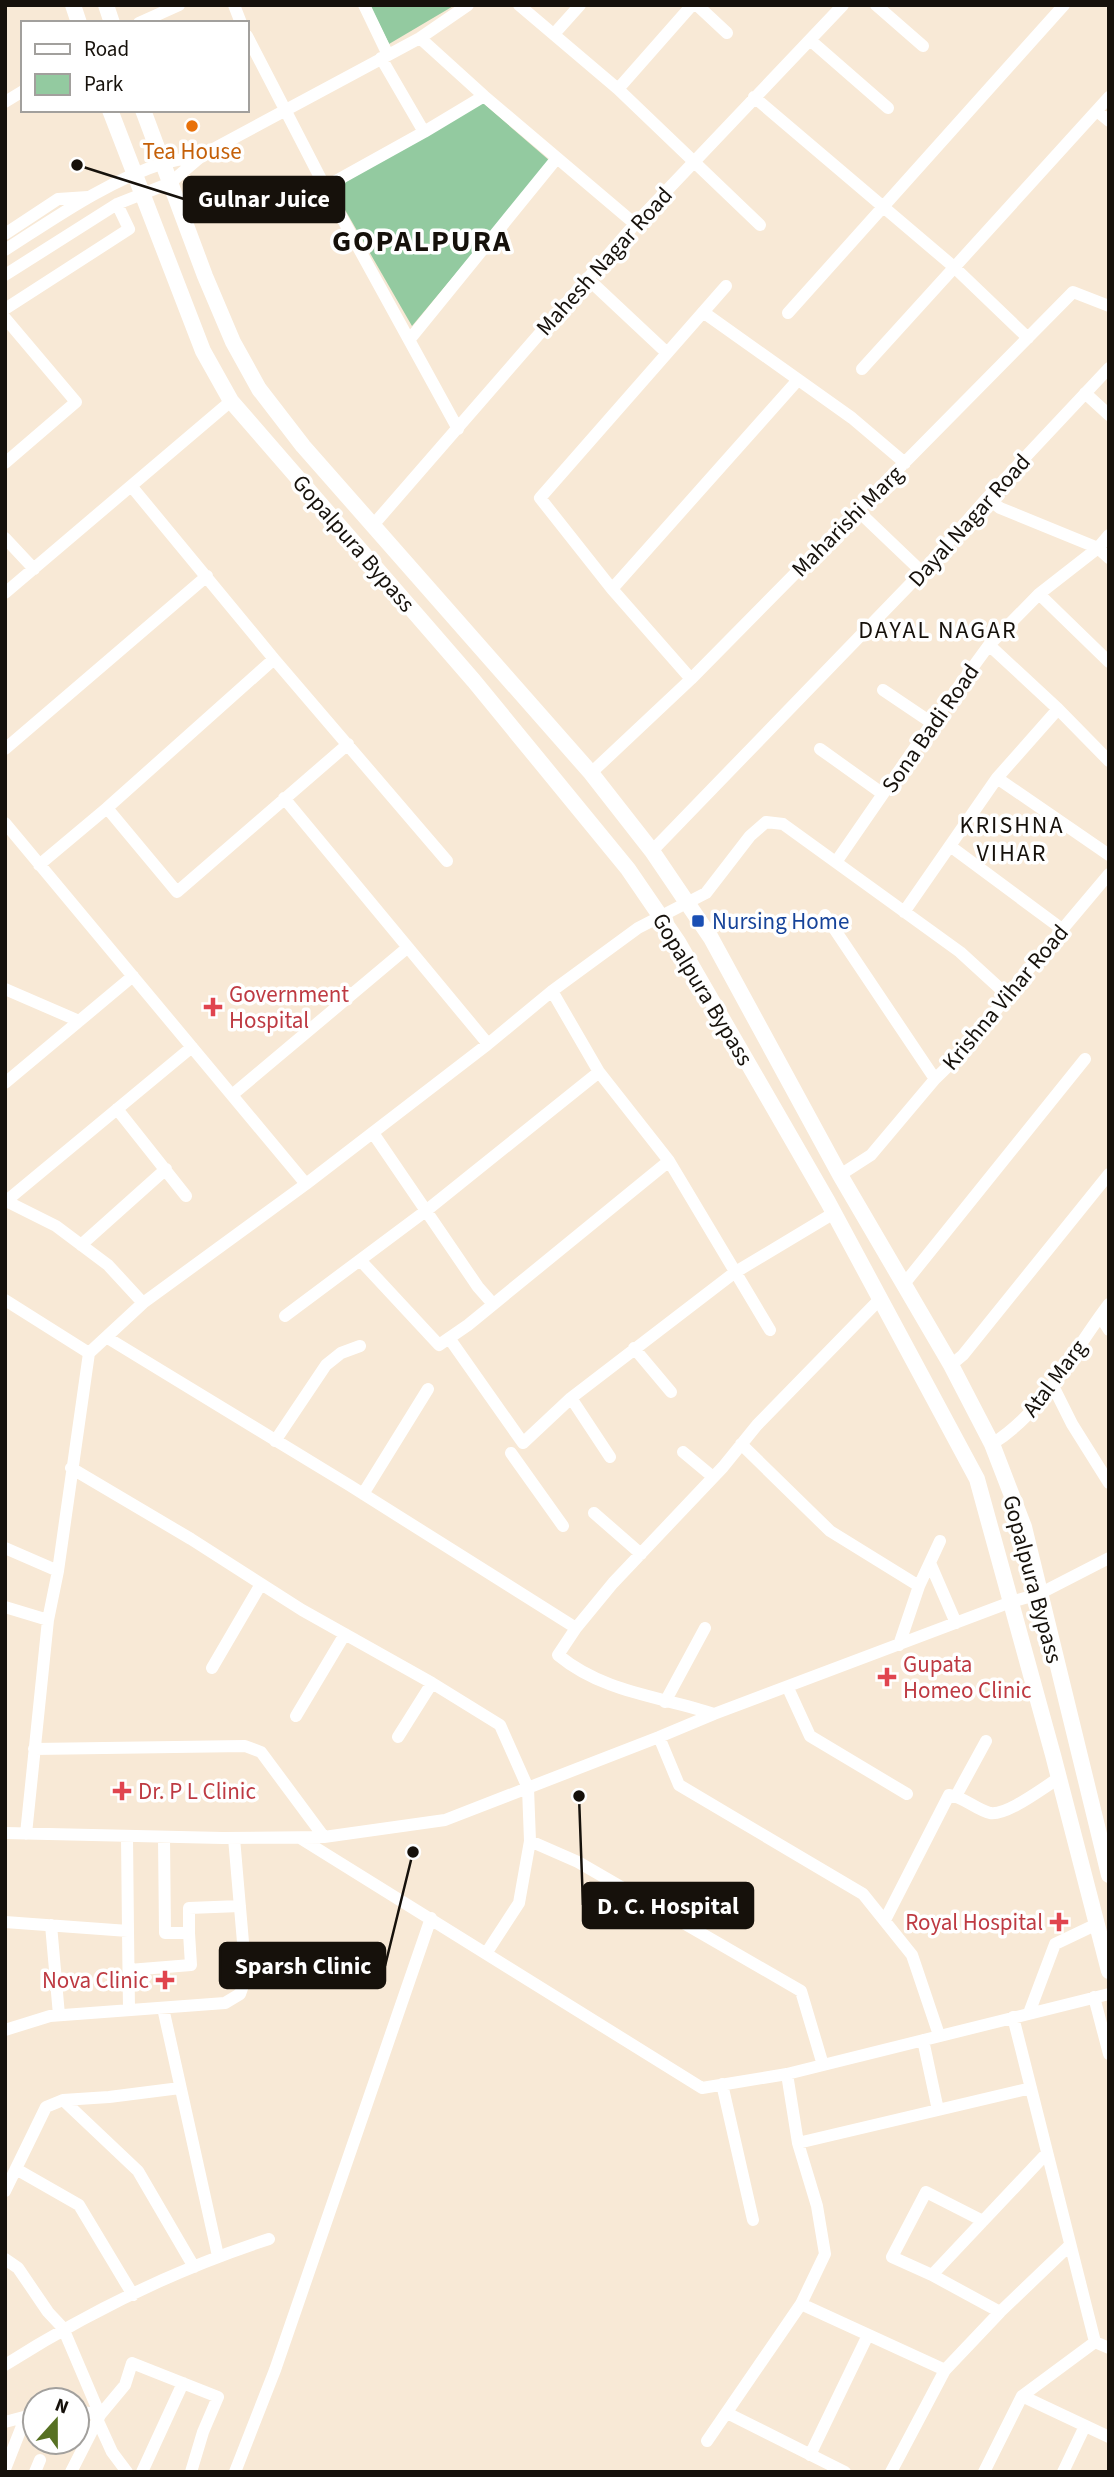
<svg xmlns="http://www.w3.org/2000/svg" width="1114" height="2477" viewBox="0 0 1114 2477" font-family="'Source Sans 3',sans-serif">
  <style>
    .green { fill: #93caa0 }
    .lines { fill: none; stroke-linecap: round; stroke-linejoin: round }
    .minor { stroke: #fff; stroke-width: 12 }
    .major { stroke: #fff; stroke-width: 16 }
    .food-dot { fill: #e8710a; stroke: #fff; stroke-width: 2.5 }
    .transit-dot { fill: #1a4fb4; stroke: #fff; stroke-width: 2.5 }
    .health-dot { fill: #e0444e; stroke: #fff; stroke-width: 2.5 }
    .labels { text-anchor: middle; stroke-width: 7; stroke-linejoin: round; paint-order: stroke }
    .food-label { font-size: 23px; fill: #c56008; stroke: #fff }
    .street-label { font-size: 23px; fill: #16110b; stroke: #fff }
    .transit-label { font-size: 23px; fill: #164399; stroke: #fff; text-anchor: start }
    .health-label { font-size: 23px; fill: #be3a42; stroke: #fff; text-anchor: start }
    .neighbourhood-label { font-size: 24px; letter-spacing: 2px; fill: #16110b; stroke: #fff }
    .district-label { font-size: 30px; font-weight: bold; letter-spacing: 2px; fill: #16110b; stroke: #fff }
    .leader { fill: none; stroke: #16110b; stroke-width: 2.5 }
    .callout-dot { fill: #16110b; stroke: #fff; stroke-width: 2.5 }
    .callout { fill: #16110b; stroke: #16110b; stroke-width: 2.5 }
    .callout-label { font-size: 24px; text-anchor: middle; font-weight: bold; fill: #fff }
  </style>
  <rect width="100%" height="100%" fill="#f8e9d6"/>
  <path class="green" d="M370 5H455L389 44Z
    M483 103 550 161 412 326 333 189Z"/>
  <g class="lines">
    <path class="minor" d="M234 5 241 23
      M364 5 388 55
      M519 5 618 89 760 225
      M697 5 727 33
      M876 5 923 46
      M139 23 179 5
      M554 34 580 5
      M247 36 325 187 458 429
      M420 38 484 96 635 224
      M810 40 888 108
      M381 58 424 132
      M618 89 692 5
      M754 97 954 267 1028 338
      M5 102 23 91
      M1097 111 1109 121
      M325 187 424 132 484 96
      M5 234 58 199 88 197
      M5 250C55 218 107 181 164 163 176 160 189 158 202 155
      M5 275 117 204 170 183 204 154 420 38 468 5
      M587 278 667 353
      M5 309 129 229 117 204
      M703 312 852 418 905 463
      M788 313 1064 5
      M5 318 76 402 5 463
      M410 339 557 158
      M862 369 1109 97
      M1085 393 1109 415
      M132 487 274 659 447 861
      M987 498 1000 508 1098 548 1109 558
      M857 510 922 572
      M374 524 635 224 843 5
      M5 538 34 569
      M612 589 797 381
      M5 593 231 401
      M1039 594 1109 662
      M989 645 1058 709 1109 761
      M691 679 612 589 540 498 726 286
      M883 690 932 723
      M5 749 207 576
      M820 749 883 794
      M591 773 691 679 1073 292 1109 306
      M997 778 1109 855
      M284 798 488 1044
      M107 808 177 892 348 744
      M5 823 306 1184
      M950 846 1062 929
      M652 851 922 572 987 498 1109 368
      M836 862 932 723 989 645 1039 594 1098 548 1109 535
      M39 865 107 808 274 659
      M904 912 997 778 1058 709
      M825 915 935 1079
      M5 989 79 1021
      M5 1083 133 976
      M232 1095 407 948
      M117 1109 186 1196
      M373 1133 478 1287 493 1304
      M669 1161 770 1330
      M840 1175 871 1155 935 1079 976 1039 1007 995 1109 874
      M6 1201 56 1226 108 1265 143 1303
      M5 1202 192 1047
      M81 1245 166 1169
      M360 1260 439 1345 468 1325 669 1161 599 1072 552 991
      M904 1284 1085 1059
      M5 1300 89 1353
      M285 1316 427 1210 599 1072
      M1100 1316 1109 1330
      M106 1337 349 1485 576 1628
      M449 1338 523 1443 571 1398 734 1273 834 1213
      M634 1348 671 1392
      M951 1365 963 1355 1109 1174
      M1053 1386 1072 1424 1109 1483
      M571 1398 610 1457
      M275 1441 326 1365 341 1353 360 1346
      M741 1444 830 1531 919 1586 899 1645
      M992 1444C1045 1411 1072 1352 1109 1304
      M683 1452 713 1477
      M511 1453 563 1526
      M71 1468 191 1539 302 1610 432 1683 500 1725 528 1788 530 1841 519 1903 487 1952
      M363 1494 428 1389
      M594 1513 641 1554
      M5 1548 58 1571
      M930 1563 956 1623
      M919 1586 940 1541
      M5 1607 48 1620
      M212 1668 261 1584
      M788 1688 810 1736 907 1794
      M665 1702 705 1628
      M714 1714C660 1696 604 1693 558 1655L576 1628 613 1583 723 1467 757 1425 879 1300
      M296 1716 345 1634
      M398 1737 432 1683
      M659 1737 679 1785 863 1894 912 1955 939 2035
      M34 1749 245 1746 261 1752 324 1837
      M956 1796 986 1741
      M5 1833 223 1838 324 1837 445 1820 659 1737 714 1714 1011 1602 1039 1594 1109 1558
      M26 1834 48 1620 58 1571 89 1353 143 1303 306 1184 488 1044 552 991 638 928 706 893 750 836 766 822 783 824 960 952 1007 995
      M164 1837 165 1933H189V1908L240 1906
      M300 1838 702 2088 787 2074 1109 1994
      M530 1841 578 1862 801 1991 823 2065
      M885 1920 949 1795C964 1797 975 1809 990 1813 1007 1816 1044 1787 1059 1778
      M5 1922 128 1931 127 1836
      M51 1925 59 2015
      M128 1931 129 2010
      M129 1970 191 1965 189 1933
      M1094 1997 1109 2054
      M163 2008 218 2256
      M1029 2013 1055 1944 1097 1924
      M1013 2017 1095 2342 1109 2348
      M5 2030 50 2016 225 2003 240 1994 246 1977 234 1838
      M923 2040 938 2110
      M722 2084 753 2220
      M63 2100 138 2171 194 2267
      M798 2143 1031 2088
      M1047 2153 932 2275 1000 2312 1070 2245
      M16 2169 79 2205 133 2295
      M5 2191 46 2107 63 2100 109 2097 180 2088
      M5 2259 18 2268 48 2312 63 2328 100 2415 77 2411
      M932 2275 892 2257 926 2192 983 2221
      M801 2304 945 2370
      M5 2365C87 2313 176 2269 269 2239
      M1022 2396 1109 2437
      M727 2413 845 2472
      M97 2419 112 2452 127 2472
      M5 2422 35 2414
      M707 2441 801 2304 825 2254 817 2206 798 2143 787 2074
      M810 2455 868 2335
      M5 2469 26 2416
      M35 2472 40 2460
      M71 2472 100 2415 125 2385 132 2363 218 2397 203 2432 191 2472
      M142 2472 183 2383
      M235 2472 275 2370 431 1918
      M891 2472 945 2370 1000 2312
      M984 2472 1022 2396 1095 2342
      M1063 2472 1085 2426"/>
    <path class="major" d="M73 5 79 23
      M106 5 112 23
      M110 110 203 351 231 401 474 681 628 869 678 942 828 1202 977 1479 1053 1755 1109 1971
      M143 110 205 276 233 342 259 389 303 446 591 773 652 851 711 938 840 1175 951 1365 992 1444 1024 1527 1109 1875"/>
  </g>
  <circle class="food-dot" cx="192" cy="126" r="7"/>
  <rect class="transit-dot" x="691" y="914" width="14" height="14" rx="3.5"/>
  <g class="health-dot">
    <path d="M209.5 996.5h7v7h7v7h-7v7h-7v-7h-7v-7h7z"/>
    <path d="M883.5 1666.5h7v7h7v7h-7v7h-7v-7h-7v-7h7z"/>
    <path d="M118.5 1780.5h7v7h7v7h-7v7h-7v-7h-7v-7h7z"/>
    <path d="M1055.5 1911.5h7v7h7v7h-7v7h-7v-7h-7v-7h7z"/>
    <path d="M161.5 1969.5h7v7h7v7h-7v7h-7v-7h-7v-7h7z"/>
  </g>
  <g class="labels">
    <g class="food-label">
      <text x="192" y="159">Tea House</text>
    </g>
    <g class="street-label">
      <text transform="translate(604 261) rotate(-48)" y="8">Mahesh Nagar Road</text>
      <text transform="translate(969 520) rotate(-48)" y="8">Dayal Nagar Road</text>
      <text transform="translate(847 521) rotate(-45)" y="8">Maharishi Marg</text>
      <text transform="translate(354 543) rotate(49)" y="8">Gopalpura Bypass</text>
      <text transform="translate(930 728) rotate(-55)" y="8">Sona Badi Road</text>
      <text transform="translate(703 989) rotate(59)" y="8">Gopalpura Bypass</text>
      <text transform="translate(1005 997) rotate(-50)" y="8">Krishna Vihar Road</text>
      <text transform="translate(1054 1378) rotate(-53)" y="8">Atal Marg</text>
      <text transform="translate(1033 1579) rotate(75)" y="8">Gopalpura Bypass</text>
    </g>
    <g class="transit-label">
      <text x="712" y="929">Nursing Home</text>
    </g>
    <g class="health-label">
      <text x="229" y="1002">Government<tspan x="229" dy="26">Hospital</tspan></text>
      <text x="903" y="1672">Gupata<tspan x="903" dy="26">Homeo Clinic</tspan></text>
      <text x="138" y="1799">Dr. P L Clinic</text>
      <text x="1043" y="1930" text-anchor="end">Royal Hospital</text>
      <text x="149" y="1988" text-anchor="end">Nova Clinic</text>
    </g>
    <g class="neighbourhood-label">
      <text x="938" y="638">DAYAL NAGAR</text>
      <text x="1012" y="833">KRISHNA<tspan x="1012" dy="28">VIHAR</tspan></text>
    </g>
    <g class="district-label">
      <text x="422" y="251">GOPALPURA</text>
    </g>
  </g>
  <path class="leader" d="M77 165L184 199M579 1796L583 1905M413 1852L385 1966"/>
  <g class="callout-dot">
    <circle cx="77" cy="165" r="7"/>
    <circle cx="579" cy="1796" r="7"/>
    <circle cx="413" cy="1852" r="7"/>
  </g>
  <g class="callout">
    <rect x="184" y="177" width="160" height="45" rx="7"/>
    <rect x="583" y="1883" width="170" height="45" rx="7"/>
    <rect x="220" y="1943" width="165" height="45" rx="7"/>
  </g>
  <g class="callout-label">
    <text x="264" y="207">Gulnar Juice</text>
    <text x="668" y="1914">D. C. Hospital</text>
    <text x="303" y="1974">Sparsh Clinic</text>
  </g>
  <rect width="1114" height="2477" fill="none" stroke="#16110b" stroke-width="14"/>
  <rect x="21" y="21" width="228" height="91" fill="#ffffff" stroke="#a2a09d" stroke-width="2"/>
  <rect x="35" y="44" width="35" height="10" fill="#ffffff" stroke="#a2a09d" stroke-width="2"/>
  <text x="84" y="56" font-size="21" fill="#16110b">Road</text>
  <rect x="35" y="74" width="35" height="21" fill="#93caa0" stroke="#a2a09d" stroke-width="2"/>
  <text x="84" y="91" font-size="21" fill="#16110b">Park</text>
  <g transform="translate(56 2421) rotate(21)"><circle r="33" fill="#ffffff" stroke="#a2a09d" stroke-width="2"/>
  <path d="M0-5L12 26L0 18L-12 26Z" fill="#577123"/>
  <text y="-10" font-size="19" font-weight="bold" text-anchor="middle" fill="#16110b">N</text>
  </g>
</svg>
